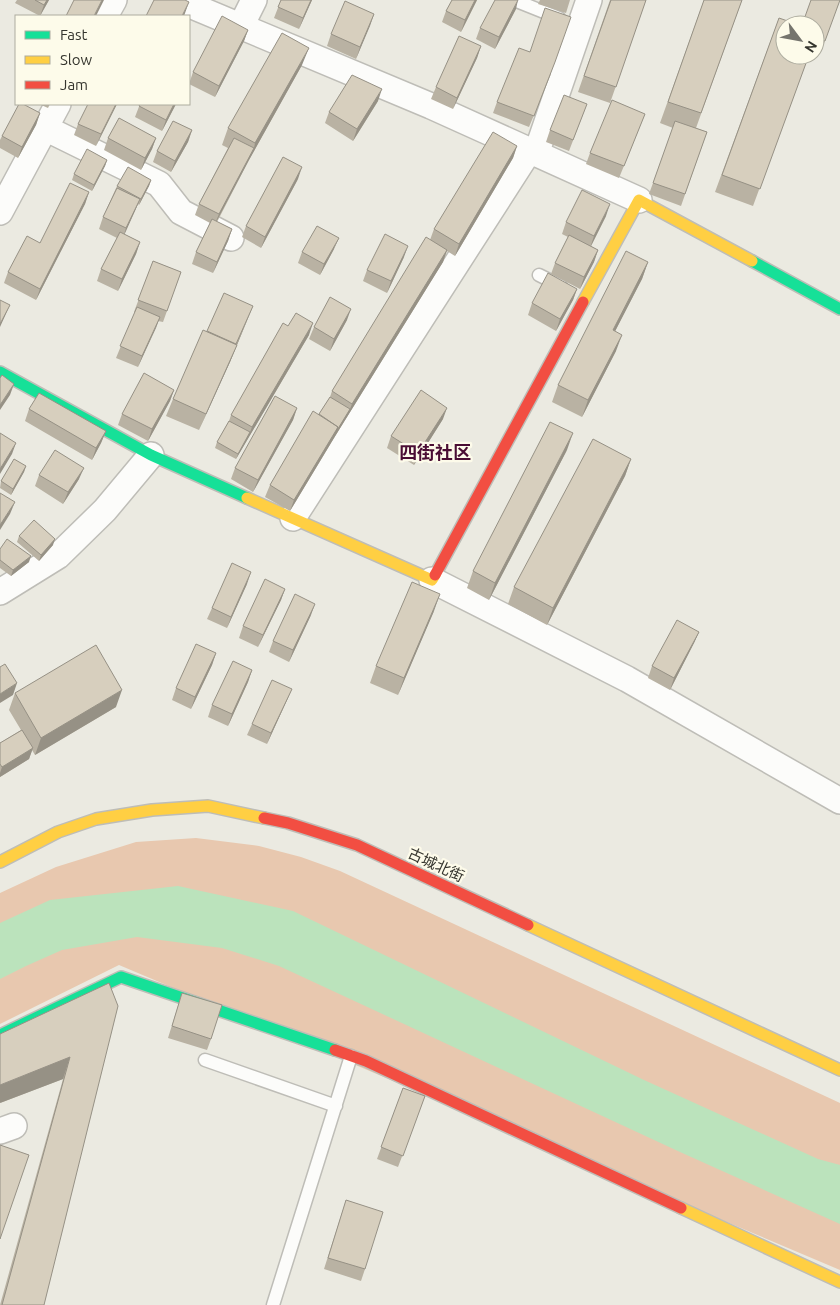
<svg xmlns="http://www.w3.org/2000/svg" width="840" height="1305" viewBox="0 0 840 1305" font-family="Ubuntu,'Noto Sans SC',sans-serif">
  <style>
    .green { fill: #e8c8af }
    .water { fill: #bbe3bc }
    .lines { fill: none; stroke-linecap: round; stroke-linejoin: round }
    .lane-casing { stroke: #bebdb7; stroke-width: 15 }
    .street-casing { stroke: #bebdb7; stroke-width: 28 }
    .fast-casing { stroke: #bebdb7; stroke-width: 14 }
    .slow-casing { stroke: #bebdb7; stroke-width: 14 }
    .jam-casing { stroke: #bebdb7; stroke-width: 14 }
    .lane { stroke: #fcfcfa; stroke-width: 12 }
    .street { stroke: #fcfcfa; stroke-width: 25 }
    .fast { stroke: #16e098; stroke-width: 11 }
    .slow { stroke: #ffcf43; stroke-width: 11 }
    .jam { stroke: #f24e42; stroke-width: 11 }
    .wall { fill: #b9b2a3 }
    .shaded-wall { fill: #969185 }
    .building { fill: #d7cfbe; stroke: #969185 }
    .labels { text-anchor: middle; stroke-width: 4.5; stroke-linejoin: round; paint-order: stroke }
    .street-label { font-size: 15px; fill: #35352e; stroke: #fdfbea }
    .quarter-label { font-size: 18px; font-weight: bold; fill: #4a0d34; stroke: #fdfbea }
  </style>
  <rect width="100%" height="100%" fill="#ebeae1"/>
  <path class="green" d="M196 838 259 846 301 857 340 871 840 1103V1270L119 965 0 1024V893L56 867 136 842Z"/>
  <path class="water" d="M178 886 293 911 644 1080 818 1159 840 1165V1224L680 1152 279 966 222 948 137 937 62 950 26 966 0 979V923L50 900Z"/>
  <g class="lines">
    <g class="lane-casing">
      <path id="lane" d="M514 0 559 18
        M539 275 561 286
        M205 1060 336 1106
        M273 1305 351 1056"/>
    </g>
    <g class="street-casing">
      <path id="street" d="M178 0 431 106 639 200
        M105 16 114 0
        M241 26 254 0
        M45 128 159 184 181 212 231 238
        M536 154 589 0
        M0 212 58 104
        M293 518 529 151
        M432 580 627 679 840 801
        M0 592 58 556 105 510 151 455
        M0 1131 14 1126"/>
    </g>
    <g class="fast-casing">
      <path id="fast" d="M752 261 840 309
        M0 372 151 455 247 498
        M0 1035 121 977 335 1050"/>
    </g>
    <g class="slow-casing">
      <path id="slow" d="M583 302 639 200 752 261
        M247 498 432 580 435 575
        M0 862 58 832 96 819 152 810 208 806 264 818
        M528 925 840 1070
        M681 1208 840 1282"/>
    </g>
    <g class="jam-casing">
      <path id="jam" d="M435 575 583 302
        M264 818 288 823 357 845 528 925
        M335 1050 366 1061 681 1208"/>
    </g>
    <use href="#lane" class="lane"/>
    <use href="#street" class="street"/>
    <use href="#fast" class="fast"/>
    <use href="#slow" class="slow"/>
    <use href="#jam" class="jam"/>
  </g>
  <path class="wall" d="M17 0H49L40 16 15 3Z
    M281 0H312L299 29 274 18Z
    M452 0H477L461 32 442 22 446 11Z
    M540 0H570L566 13 538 4Z
    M610 0H646L610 103 578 92Z
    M704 0H742L696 128 707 132 681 206 649 194 673 128 660 123Z
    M516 9 495 49 476 39 480 28Z
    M374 14 356 59 327 46 331 34Z
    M779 18 809 55 753 206 715 192Z
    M815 25 825 41 821 52 815 50Z
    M248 30 244 41 215 97 189 84 193 72Z
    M481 46 477 58 453 109 431 99 436 87Z
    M302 65 249 160 217 222 232 229 228 241 213 273 192 264 196 252 210 223 195 215 199 204 228 148 222 145 228 128Z
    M551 74 529 127 493 113 497 102Z
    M378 101 353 141 325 123 329 112Z
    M39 104H50L48 108Z
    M117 104 96 146 74 135 78 124Z
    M140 104H176L162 131 135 117Z
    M587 104 569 151 546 142 550 130Z
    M40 113 36 125 18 158 0 148V140L2 136Z
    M645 114 619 178 586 164 590 153Z
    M192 130 188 142 171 172 153 162 157 151Z
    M108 138H156L152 149 141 170 104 150Z
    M517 146 513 158 455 256 447 251 443 262 334 438 290 511 265 497 270 485 319 414 330 397 332 391 430 240 434 229Z
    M107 160 105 166 92 191 72 180 74 174Z
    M298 179 261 248 242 237 246 226Z
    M151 180 149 186 139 205 138 204 124 234 140 242 136 254 118 291 97 281 101 269 117 238 99 229 103 217 117 186Z
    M89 192 85 204 36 300 4 283 8 272 40 243Z
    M606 216 591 246 598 250 594 262 580 289 551 274 555 263 568 237 562 234 566 222Z
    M334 249 320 275 298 263 302 252Z
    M404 257 387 293 363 281 367 270Z
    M153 261 181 272 163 322 158 321 138 367 116 358 135 312H134Z
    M648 262 642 279 615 331 616 351 582 417 552 402 558 385Z
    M577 289 573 300 556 331 528 315 532 303Z
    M253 306 230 362 199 430 166 416 173 399 207 332Z
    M347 320 330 351 309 339 314 327Z
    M288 326 309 335 236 459 215 448 217 442 229 421 231 415Z
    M174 390 170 401 148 441 118 425 122 414Z
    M297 408 293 420 253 492 231 479 235 468Z
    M29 409 106 431 101 443 92 460 25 421Z
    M443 419 414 465 387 448 391 436Z
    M567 450 489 600 467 588 473 571Z
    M631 459 625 476 547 625 508 604 514 587Z
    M26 466 24 472 11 495 0 488 1 481Z
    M39 475 79 479 63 504 35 486Z
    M19 536 53 545 39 561 17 542Z
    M0 549 29 562 11 576 0 568Z
    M247 584 227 628 207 619 212 608Z
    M285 589 281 600 258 647 239 638 243 626Z
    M434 611 398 695 370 683 376 666Z
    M311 615 289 662 269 652 273 641Z
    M699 632 694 643 670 690 648 678 652 666Z
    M216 653 212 665 191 709 172 700 176 688Z
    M252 670 248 682 228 726 208 717 212 705Z
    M292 689 267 744 247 735 252 724Z
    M15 693 116 707 35 755 32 750 29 759 0 777V743L21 730 9 710Z
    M109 983 44 1305H0L63 1079 0 1103Z
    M182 993 211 1039 207 1050 168 1038Z
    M403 1088 425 1096 398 1167 377 1159Z
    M346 1200 365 1269 361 1281 324 1269Z"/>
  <path class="shaded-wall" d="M47 0H49L40 16 44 5Z
    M102 0H104L96 16H94Z
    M311 0H312L299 29 303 18Z
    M475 0H477L461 32 465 20Z
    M518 0 516 9 495 49 499 37Z
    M189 2 184 16H182Z
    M374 14 370 26 356 59 360 47Z
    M248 30 244 41 215 97 219 86Z
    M481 46 477 58 453 109 457 98Z
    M309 48 302 65 249 160 214 226 219 214 254 148 255 143Z
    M382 89 378 101 353 141 357 129Z
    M116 104H117L96 146 101 134Z
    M174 104H176L162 131 166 120Z
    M40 113 36 125 18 158 22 147Z
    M192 130 188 142 171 172 175 161Z
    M156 138 152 149 141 170 145 158Z
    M517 146 513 158 455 256 459 244Z
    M107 160 105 166 92 191 94 185Z
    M302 167 298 179 261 248 265 237Z
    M151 180 149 186 139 205 141 199Z
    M89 192 85 204 36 300 40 289Z
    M140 199 135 211 122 240 126 228Z
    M610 204 606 216 590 248 594 236Z
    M232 229 228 241 213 273 217 262Z
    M339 238 334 249 320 275 324 264Z
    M140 242 136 254 118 291 122 279Z
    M408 246 404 257 387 293 391 281Z
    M447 250 443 262 334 438 290 511 294 500 338 427 350 409 352 404Z
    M598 250 594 262 580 289 584 277Z
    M648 262 642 279 607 347 613 330Z
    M577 289 573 300 556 331 560 319Z
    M10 305 0 327V324Z
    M253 306 230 362 199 430 206 414 233 353Z
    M351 309 347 320 330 351 334 339Z
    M160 317 156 328 138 367 142 356Z
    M313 323 309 335 236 459 238 454 250 432 252 427Z
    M622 335 616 351 582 417 588 400Z
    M14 384 10 395 0 410V405Z
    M174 390 170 401 148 441 152 429Z
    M297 408 293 420 253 492 258 480Z
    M447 408 443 419 414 465 418 453Z
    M106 431 101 443 92 460 96 448Z
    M573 433 567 450 489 600 495 583Z
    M16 443 12 454 0 474V469Z
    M631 459 625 476 547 625 553 608Z
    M26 466 24 472 11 495 13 489Z
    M84 468 79 479 63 504 68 492Z
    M15 502 10 514 0 530V525Z
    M55 539 53 545 39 561 41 555Z
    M31 556 29 562 11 576 13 570Z
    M251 572 247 584 227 628 231 617Z
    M285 589 281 600 258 647 263 635Z
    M440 594 434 611 398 695 404 678Z
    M315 604 311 615 289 662 293 650Z
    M699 632 694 643 670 690 674 678Z
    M216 653 212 665 191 709 195 697Z
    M252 670 248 682 228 726 232 714Z
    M17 683 13 695 0 703V694Z
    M292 689 267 744 271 733Z
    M122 690 116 707 35 755 41 738Z
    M33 748 29 759 0 777V773L2 767Z
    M70 1057 63 1079 0 1103V1085Z"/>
  <path class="building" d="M35 0H47L44 5Z
    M74 0H102L94 16H66Z
    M154 0H185L189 2 182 16H146Z
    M281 0H311L303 18 278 7Z
    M452 0H475L465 20 446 11Z
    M495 0H518L499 37 480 28Z
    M611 0H646L616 87 584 76Z
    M704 0H742L701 113 668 102Z
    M811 0H840L825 41 815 37 817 32 815 31V25H802Z
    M345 1 374 14 360 47 331 34Z
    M545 8 571 17 555 62 534 116 497 102 519 48 530 52Z
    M222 16 248 30 219 86 193 72Z
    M779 18 799 25H785V55H809L760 189 722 175Z
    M282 33 309 48 255 143 228 128Z
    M459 36 481 46 457 98 436 87Z
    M352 75 382 89 357 129 329 112Z
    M564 95 587 104 573 140 550 130Z
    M612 100 645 114 624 166 590 153Z
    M19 104H23L40 113 22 147 2 136Z
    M88 104H116L101 134 78 124Z
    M140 104H174L166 120 139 106Z
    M119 118 156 138 145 158 108 138Z
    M173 121 192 130 175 161 157 151Z
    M675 121 707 132 685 194 653 183Z
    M493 132 517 146 459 244 434 229Z
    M234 138 254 148 219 214 199 204Z
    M87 149 107 160 94 185 74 174Z
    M283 157 302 167 265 237 246 226Z
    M128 167 151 180 141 199 117 186Z
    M70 183 89 192 40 289 8 272 27 236 40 243Z
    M117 188 140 199 126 228 103 217Z
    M582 190 610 204 594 236 566 222Z
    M212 219 232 229 217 262 196 252Z
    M317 226 339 238 324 264 302 252Z
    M120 232 140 242 122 279 101 269Z
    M385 234 408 246 391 281 367 270Z
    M569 235 598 250 584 277 555 263Z
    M426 237 447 250 352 404 332 391Z
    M626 251 648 262 613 330 622 335 588 400 558 385Z
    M153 261 181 272 167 311 138 300Z
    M548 273 577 289 560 319 532 303Z
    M224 293 253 306 236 344 207 331Z
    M330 297 351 309 334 339 314 327Z
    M0 300 10 305 0 324Z
    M137 307 160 317 142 356 120 346Z
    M296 313 313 323 252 427 231 415 283 323 288 326Z
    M203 330 237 345 206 414 173 399Z
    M144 373 174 390 152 429 122 414Z
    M2 375 14 384 0 405V378Z
    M421 390 447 408 418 453 391 436Z
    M39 393 106 431 96 448 29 409Z
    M275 396 297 408 258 480 235 468Z
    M330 397 350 409 336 432 338 427 319 414Z
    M313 411 338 427 294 500 270 485Z
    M229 421 250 432 238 454 217 442Z
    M550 422 573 433 495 583 473 571Z
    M0 433 16 443 0 469Z
    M593 439 631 459 553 608 514 587Z
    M55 450 84 468 68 492 39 475Z
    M14 459 26 466 13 489 1 481Z
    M0 493 15 502 0 525Z
    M34 520 55 539 41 555 19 536Z
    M7 539 31 556 13 570 0 560V549Z
    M232 563 251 572 231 617 212 608Z
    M265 579 285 589 263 635 243 626Z
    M412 582 440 594 404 678 376 666Z
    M295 594 315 604 293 650 273 641Z
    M677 620 699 632 674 678 652 666Z
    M196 644 216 653 195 697 176 688Z
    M96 645 122 690 41 738 15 693Z
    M233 661 252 670 232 714 212 705Z
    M5 664 17 683 0 694V667Z
    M272 680 292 689 271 733 252 724Z
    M22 730 33 748 2 767 0 764V743Z
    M109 983 118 1006 44 1305H2L70 1057 0 1085V1034Z
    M182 993 222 1005 211 1039 172 1026Z
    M403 1088 425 1096 403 1156 381 1147Z
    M0 1145 29 1155 0 1239Z
    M346 1200 383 1212 365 1269 328 1258Z"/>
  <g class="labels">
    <g class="street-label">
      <text transform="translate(436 865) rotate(25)" y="5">古城北街</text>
    </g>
    <g class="quarter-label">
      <text x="435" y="459">四街社区</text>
    </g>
  </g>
  <rect x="15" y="15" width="175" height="90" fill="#fdfbea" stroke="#adac9f"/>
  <rect x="25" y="31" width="25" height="8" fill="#16e098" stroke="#adac9f"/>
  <text x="60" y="40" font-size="15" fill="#35352e">Fast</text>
  <rect x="25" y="56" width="25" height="8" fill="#ffcf43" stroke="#adac9f"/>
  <text x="60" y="65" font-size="15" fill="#35352e">Slow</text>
  <rect x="25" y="81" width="25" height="8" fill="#f24e42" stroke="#adac9f"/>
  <text x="60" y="90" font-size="15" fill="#35352e">Jam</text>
  <g transform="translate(800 40) rotate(122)"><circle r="24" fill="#fdfbea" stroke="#adac9f"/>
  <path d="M0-4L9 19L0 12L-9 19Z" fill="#75746d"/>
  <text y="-8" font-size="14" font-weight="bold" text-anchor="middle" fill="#35352e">N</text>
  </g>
</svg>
